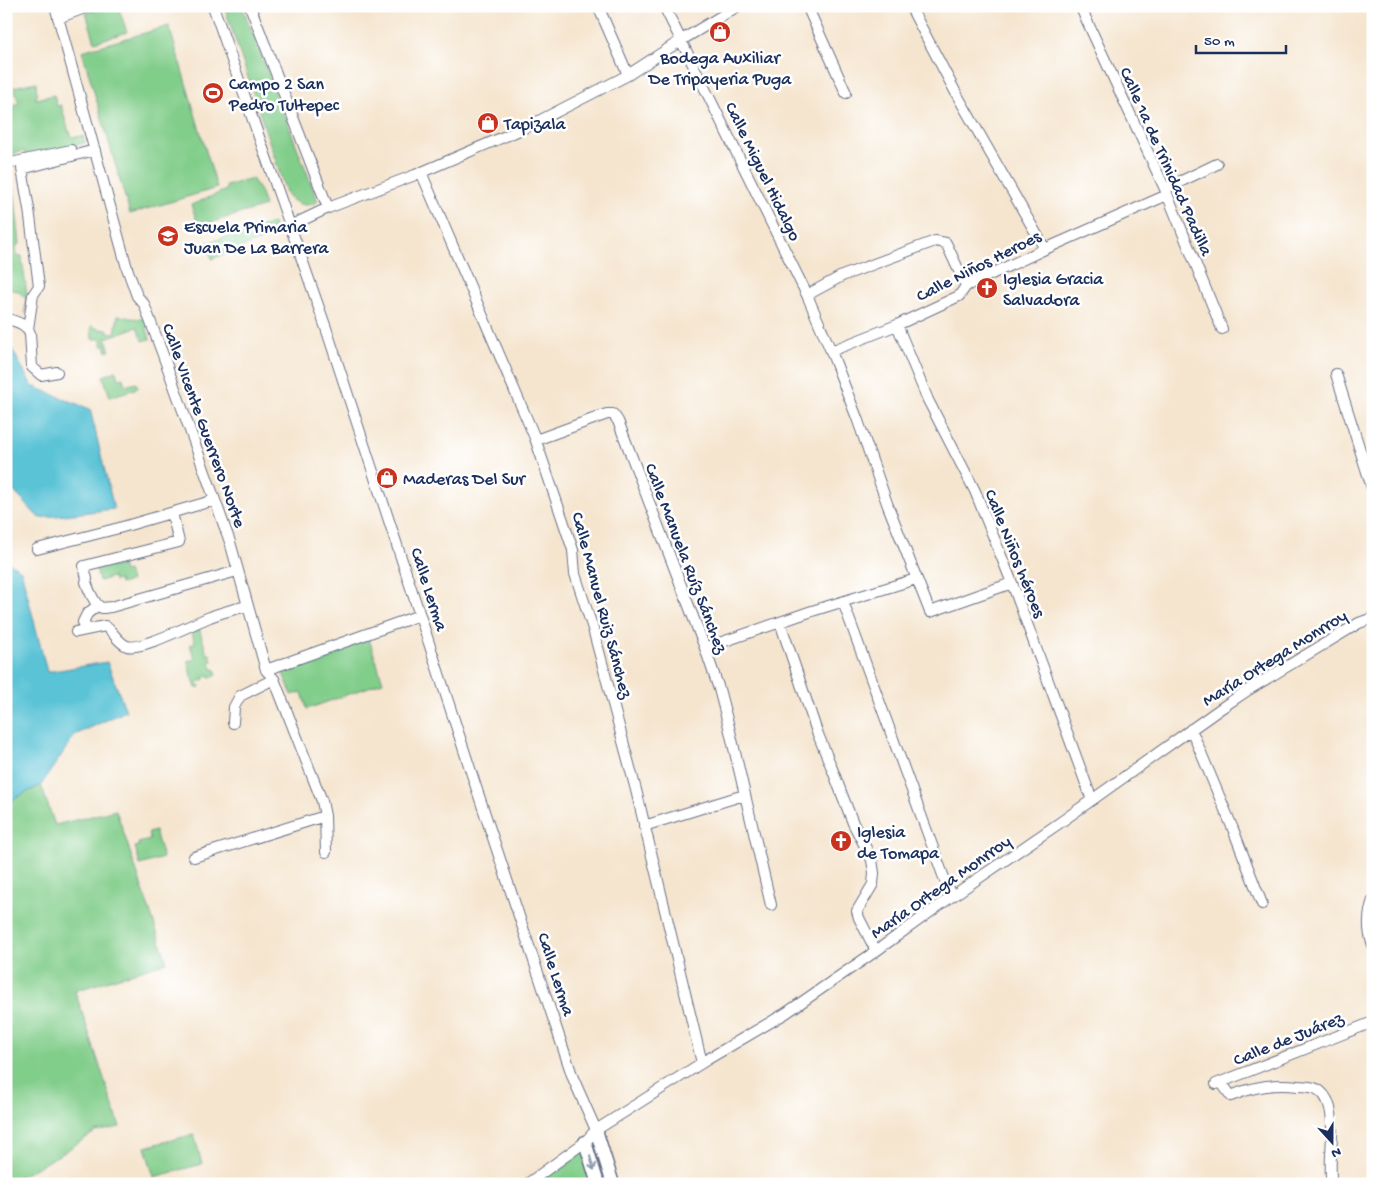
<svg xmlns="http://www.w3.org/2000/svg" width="1379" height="1190" viewBox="0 0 1379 1190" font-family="'Gochi Hand',sans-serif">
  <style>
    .green { fill: #81cd8a; stroke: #4e7e74 }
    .water { fill: #5ac3d6; stroke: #3a799a }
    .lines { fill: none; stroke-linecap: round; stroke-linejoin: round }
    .minor-casing { stroke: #676f86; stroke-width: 12 }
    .tertiary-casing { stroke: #676f86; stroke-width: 15 }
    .minor { stroke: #fff; stroke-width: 10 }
    .tertiary { stroke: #fff; stroke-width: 12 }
    .oneway { stroke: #8d97ae }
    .labels { text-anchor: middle; stroke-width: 5; stroke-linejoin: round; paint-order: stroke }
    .poi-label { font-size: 18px; fill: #1b2f5e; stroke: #fff; text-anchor: start }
    .street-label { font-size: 18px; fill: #1b2f5e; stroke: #fff }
  </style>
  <rect width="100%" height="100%" fill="#fff"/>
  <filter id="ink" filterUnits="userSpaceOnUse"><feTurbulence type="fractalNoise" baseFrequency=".02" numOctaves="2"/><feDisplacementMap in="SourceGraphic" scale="10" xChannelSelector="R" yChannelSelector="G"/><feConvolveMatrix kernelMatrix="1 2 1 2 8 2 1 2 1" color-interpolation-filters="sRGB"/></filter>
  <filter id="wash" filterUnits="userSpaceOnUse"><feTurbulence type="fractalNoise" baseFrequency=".0096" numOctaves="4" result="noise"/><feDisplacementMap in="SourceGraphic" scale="20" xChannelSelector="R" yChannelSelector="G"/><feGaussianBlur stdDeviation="1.12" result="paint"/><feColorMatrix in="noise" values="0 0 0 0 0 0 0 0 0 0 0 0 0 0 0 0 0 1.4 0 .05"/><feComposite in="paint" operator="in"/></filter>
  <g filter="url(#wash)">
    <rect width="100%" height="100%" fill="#f5e5cf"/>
    <path class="green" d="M105 6H118L127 32 95 42 86 13Z
      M224 6H242L318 201C308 209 295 204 287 195Z
      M169 26 217 188 130 214 82 51Z
      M36 82 37 95 36 96V99L54 95 57 106 61 105 69 132 70 131 72 137 83 136 85 143 26 157 24 151 6 156V107L19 103 14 87Z
      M252 178 261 193 265 206 199 226 191 205 226 190V186Z
      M14 189 20 244 16 246 17 256H22C23 271 30 301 25 313L26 299 18 291 6 289V190Z
      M273 223 276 234 212 259 206 243Z
      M118 315 130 318 144 319 150 339 143 341 137 327 106 338 110 351 107 352 105 345 102 346 101 339H92L91 326 99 329 108 330V332L115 333Z
      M116 371 119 379 123 378 125 386 136 383 138 388 110 397 103 376Z
      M109 561 111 567 122 565 124 572 128 571 131 581 120 584 119 580 114 581 113 577 99 581 95 565Z
      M199 628 207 654H210L212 661 210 662 212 669H215L217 675 210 678 209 675 205 677V679L198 682 200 687 196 688 187 661 195 659 190 645 195 643 191 631Z
      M369 639 383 682 307 709 302 692 292 695 282 671Z
      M41 785 55 825 116 810 167 962 75 991 120 1127 95 1132 61 1154 6 1184V803Z
      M155 831 163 858 140 865 135 847 139 846 138 843 150 840 148 833Z
      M194 1134 202 1164 154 1177 145 1147Z
      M588 1147 598 1184H536Z"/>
    <path class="water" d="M6 338 32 386 90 409 114 509 39 518 9 486H6Z
      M6 561 21 570 47 672 107 662 126 711 75 735 41 785 6 803Z"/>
  </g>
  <g filter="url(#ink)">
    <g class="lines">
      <g class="minor-casing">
        <path id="minor" d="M55 6 127 268 137 296 144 304 163 355 230 542 266 670 274 679 322 801 325 816 326 852
          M213 6 326 328 477 790 573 1078 596 1130
          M250 6 328 208
          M598 6 628 75
          M664 6 807 295 831 351 857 418 888 506 930 612 1012 583
          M807 6 846 93
          M910 6 956 93 1045 249
          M1080 6 1165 189 1222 329
          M58 18 90 6
          M11 163 71 150
          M421 172 535 438 573 550 575 574 593 629 636 790 702 1063
          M1165 189 1217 164
          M290 226 328 208 415 175 529 126 628 75 680 41 738 6
          M807 295 842 276 935 241 946 243 966 286
          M6 318C15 322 26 323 30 333L32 367 41 375 57 372
          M897 325 928 400 975 491 1012 583 1092 800
          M28 329 33 295 39 286 29 209 22 169 95 150
          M831 351 897 325 959 296 966 286 1045 249 1167 195
          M1336 374 1373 491
          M536 440 607 414H613L618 421 705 648 719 689 729 727 771 905
          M172 513 179 542 84 566 87 579 86 582C88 588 95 606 102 608 105 608 108 607 111 607L237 571
          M37 549 119 528 215 500
          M843 602 951 897
          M780 622 817 732 831 766 853 823 872 860 874 873 873 884 857 911 859 918 876 951
          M87 629 83 622 87 614 98 605
          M76 632 105 626C113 631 118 643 127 646 141 651 194 623 210 617 222 612 235 609 247 606
          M705 648 812 611 916 579
          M266 670 420 615
          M233 723 234 707 240 696 274 679
          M1191 729 1233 829 1262 904
          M644 826 744 795
          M194 857 325 816
          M1373 900C1368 914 1367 931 1373 945
          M1221 1082 1231 1096C1252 1087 1275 1083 1298 1086 1305 1086 1315 1087 1320 1091 1342 1108 1326 1159 1332 1184
          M1216 1084 1373 1022
          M527 1184 585 1142 596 1130 708 1059 786 1013 876 951 951 897 1058 824 1220 709 1248 690 1359 623 1373 618"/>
      </g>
      <g class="tertiary-casing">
        <path id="tertiary" d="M596 1130 613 1184
          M585 1142 598 1184"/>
      </g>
      <use href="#minor" class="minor"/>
      <use href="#tertiary" class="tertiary"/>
    </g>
    <defs><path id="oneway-shaft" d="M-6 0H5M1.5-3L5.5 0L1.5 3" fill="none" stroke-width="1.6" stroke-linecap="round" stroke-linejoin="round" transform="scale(1.25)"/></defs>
    <use class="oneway" href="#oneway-shaft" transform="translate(592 1163) rotate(73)"/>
  </g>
  <defs>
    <g id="shop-disc" transform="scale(1.125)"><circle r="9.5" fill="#c8321e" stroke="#fff"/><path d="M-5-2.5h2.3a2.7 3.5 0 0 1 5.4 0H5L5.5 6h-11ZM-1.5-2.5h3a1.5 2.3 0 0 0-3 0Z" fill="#fff"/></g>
    <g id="stadium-disc" transform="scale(1.125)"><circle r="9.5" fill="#c8321e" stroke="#fff"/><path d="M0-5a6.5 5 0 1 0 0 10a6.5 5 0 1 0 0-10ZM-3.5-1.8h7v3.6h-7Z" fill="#fff"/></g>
    <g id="school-disc" transform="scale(1.125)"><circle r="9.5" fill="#c8321e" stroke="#fff"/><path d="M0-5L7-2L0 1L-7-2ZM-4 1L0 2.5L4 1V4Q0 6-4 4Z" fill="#fff"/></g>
    <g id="church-disc" transform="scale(1.125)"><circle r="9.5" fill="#c8321e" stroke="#fff"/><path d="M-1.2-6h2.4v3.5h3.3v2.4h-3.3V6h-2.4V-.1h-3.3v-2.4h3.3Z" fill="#fff"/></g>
  </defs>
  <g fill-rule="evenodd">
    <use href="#shop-disc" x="720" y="32"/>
    <use href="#stadium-disc" x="213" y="93"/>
    <use href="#shop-disc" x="488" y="123"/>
    <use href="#school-disc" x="168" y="236"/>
    <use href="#church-disc" x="987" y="288"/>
    <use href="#shop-disc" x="387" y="478"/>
    <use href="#church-disc" x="841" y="841"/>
  </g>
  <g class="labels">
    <g class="poi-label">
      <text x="720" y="63" text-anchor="middle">Bodega Auxiliar<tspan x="720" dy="21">De Tripayeria Puga</tspan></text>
      <text x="229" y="89">Campo 2 San<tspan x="229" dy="21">Pedro Tultepec</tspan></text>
      <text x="504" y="129">Tapizala</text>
      <text x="184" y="232">Escuela Primaria<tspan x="184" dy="21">Juan De La Barrera</tspan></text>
      <text x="1003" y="284">Iglesia Gracia<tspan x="1003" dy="21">Salvadora</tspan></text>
      <text x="403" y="484">Maderas Del Sur</text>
      <text x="857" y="837">Iglesia<tspan x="857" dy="21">de Tomapa</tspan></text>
    </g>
    <g class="street-label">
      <text transform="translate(1167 161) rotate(66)" y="6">Calle 1a de Trinidad Padilla</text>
      <text transform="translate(764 171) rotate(64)" y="6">Calle Miguel Hidalgo</text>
      <text transform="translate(978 265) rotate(-27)" y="6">Calle Niños Heroes</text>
      <text transform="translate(205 425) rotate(70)" y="6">Calle VIcente Guerrero Norte</text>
      <text transform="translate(1016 553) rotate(68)" y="6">Calle Niños héroes</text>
      <text transform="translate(687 558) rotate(69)" y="6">Calle Manuela Ruíz Sánchez</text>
      <text transform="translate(430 589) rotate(72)" y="6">Calle Lerma</text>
      <text transform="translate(603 605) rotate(75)" y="6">Calle Manuel Ruiz Sánchez</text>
      <text transform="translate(1274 657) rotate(-32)" y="6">María Ortega Monrroy</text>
      <text transform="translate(940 886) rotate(-35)" y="6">María Ortega Monrroy</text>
      <text transform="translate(557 974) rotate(72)" y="6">Calle Lerma</text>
      <text transform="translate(1288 1038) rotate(-22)" y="6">Calle de Juárez</text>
    </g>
  </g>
  <rect width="1379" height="1190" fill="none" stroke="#fff" stroke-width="25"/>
  <g transform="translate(1332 1142) rotate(159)" stroke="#ffffff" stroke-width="4" paint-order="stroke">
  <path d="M0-4L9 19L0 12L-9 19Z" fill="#1b2f5e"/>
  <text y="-8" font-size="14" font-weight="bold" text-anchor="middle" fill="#1b2f5e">N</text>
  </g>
  <path d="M1196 45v8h90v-8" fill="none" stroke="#1b2f5e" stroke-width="2.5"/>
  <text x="1204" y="45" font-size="15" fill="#1b2f5e" stroke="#ffffff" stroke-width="4" paint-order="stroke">50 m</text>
</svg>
